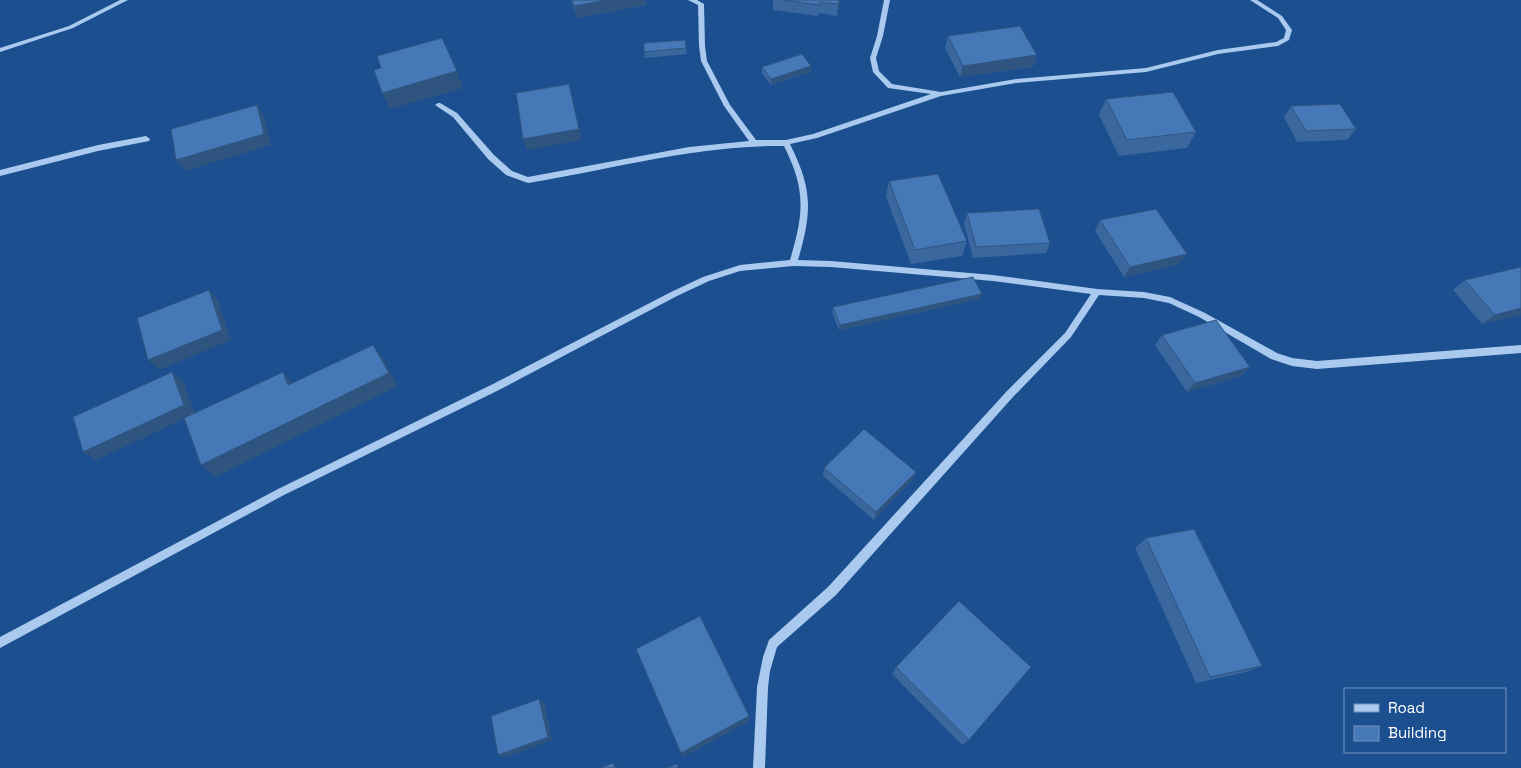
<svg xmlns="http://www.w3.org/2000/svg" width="1521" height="768" viewBox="0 0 1521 768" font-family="'Space Grotesk',sans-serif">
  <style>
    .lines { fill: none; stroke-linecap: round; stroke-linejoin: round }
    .minor { fill: #a9c9ee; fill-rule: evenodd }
    .wall { fill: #3a679d }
    .shaded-wall { fill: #305480 }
    .building { fill: #4478b7; stroke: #305480 }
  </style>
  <rect width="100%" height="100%" fill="#1b4f8f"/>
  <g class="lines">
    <path class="minor" d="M120 0H128L73 28 0 52V48L69 26Z
      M688 0H697L704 4 705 46 707 61 730 105 756 140H786L813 134 931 94 888 88 873 72 870 58 877 36 884 0H890L883 36 876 58 879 71 892 84 941 92 1016 79 1146 68 1218 50 1276 42 1284 38 1286 30 1278 18 1250 0H1257L1282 16 1292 30 1289 40 1278 46 1218 54 1146 72 1016 83 941 96 817 138 790 144C813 190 812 212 798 260L831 261 993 275 1097 289 1144 292 1170 297 1205 313 1277 353 1292 358 1317 361 1521 345V353L1317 369 1292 366 1271 359 1199 317 1169 303 1144 298 1099 295 1071 337 1013 397 836 595 777 647 770 671 768 687 765 768H753L757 687 763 657 769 640 828 587 1007 391 1065 333 1091 294 993 281 831 267 793 266 740 271 709 281 677 296 499 390 284 495 0 648V637L278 489 493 384 671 292 703 277 740 265 790 260C804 213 806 190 784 146 696 145 614 169 528 183L506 175 488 159 453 117 435 105 438 103H440L457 113 494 155 512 171 528 177 689 147 749 141 724 106 701 61 699 46 698 5Z
      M146 136 150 139 149 141 98 151 0 176V170L98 145Z"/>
  </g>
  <path class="wall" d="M571 0H645L646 5 577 18Z
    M773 0H840L837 16 819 13 818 16 773 10Z
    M948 36 1037 55 1033 67 960 77 945 48Z
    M685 40 687 54 645 58 644 52Z
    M811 66V72L771 85 762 73V67Z
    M1106 99 1196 132 1187 148 1119 156 1099 115Z
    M1291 106 1356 129 1347 140 1297 142 1284 117Z
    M889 181 967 241 962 256 911 264 886 197Z
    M967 213 1050 243 1046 253 973 258 964 224Z
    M1100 220 1180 264 1124 277 1095 231Z
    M1521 267V315L1482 324 1453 290 1465 280Z
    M980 299 839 330 832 312 833 307Z
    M1162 335 1241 376 1187 392 1155 345Z
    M824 468 913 479 874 520 823 476Z
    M1146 538 1262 666 1246 672 1196 683 1135 548Z
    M896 667 969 740 962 745 892 674Z"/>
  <path class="shaded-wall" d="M608 0H645L646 5 577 18 574 6Z
    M839 0H840V4L837 16Z
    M1037 55 1033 67 960 77 963 66Z
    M811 66V72L771 85V79Z
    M457 71 463 88 390 109 382 93Z
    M569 84 582 140 527 150 523 139Z
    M257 105 264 116 271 145 185 171 176 160Z
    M1187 254 1180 264 1124 277 1130 267Z
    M209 290 218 300 231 340 159 370 148 360Z
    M982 294 980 299 839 330 840 325Z
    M1521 308V315L1482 324 1495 315Z
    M373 345 383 358 398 386 216 477 201 465Z
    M1250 367 1241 376 1187 392 1195 383Z
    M172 372 183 381 195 414 96 460 83 452Z
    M283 372 295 385H288Z
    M916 472 913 479 874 520 876 512Z
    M539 699 544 703 552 740 504 758 498 755Z
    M749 716V721L684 757 681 753Z
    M613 763 618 767V768H614Z"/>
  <path class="building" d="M572 0H608L574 6Z
    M784 0H839L838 4 820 2 819 5Z
    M1020 26 1037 55 963 66 948 36Z
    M442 38 457 71 382 93 374 70 381 68 377 56Z
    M685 40 686 48 644 52V43Z
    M802 54 811 66 771 79 762 67Z
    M569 84 579 129 523 139 516 93Z
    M1173 92 1196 132 1127 140 1106 99Z
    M1340 104 1356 129 1306 131 1291 106Z
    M257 105 264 134 176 160 171 129Z
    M938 174 967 241 915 250 889 181Z
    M1039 209 1050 243 976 247 967 213Z
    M1156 209 1187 254 1130 267 1100 220Z
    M1521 267V308L1495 315 1465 280Z
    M973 277 982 294 840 325 833 307Z
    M209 290 222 330 148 360 137 318Z
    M1216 320 1250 367 1195 383 1162 335Z
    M373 345 389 373 201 465 184 418 283 372 288 385Z
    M172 372 184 405 83 452 73 417Z
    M864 429 916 472 876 512 824 468Z
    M1194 529 1262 666 1210 677 1146 538Z
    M959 601 1031 667 969 740 896 667Z
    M700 616 749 716 681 753 636 649Z
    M539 699 548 737 498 755 491 716Z
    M613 763 614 768H601Z
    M677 764 678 768H667Z"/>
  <rect x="1344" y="688" width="162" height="65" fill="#1b4f8f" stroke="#7695bc"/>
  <rect x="1354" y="704" width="25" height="8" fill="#a9c9ee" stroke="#7695bc"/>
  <text x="1388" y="713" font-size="15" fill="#ffffff">Road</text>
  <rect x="1354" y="726" width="25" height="15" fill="#4478b7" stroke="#7695bc"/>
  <text x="1388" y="738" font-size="15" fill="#ffffff">Building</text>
</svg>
